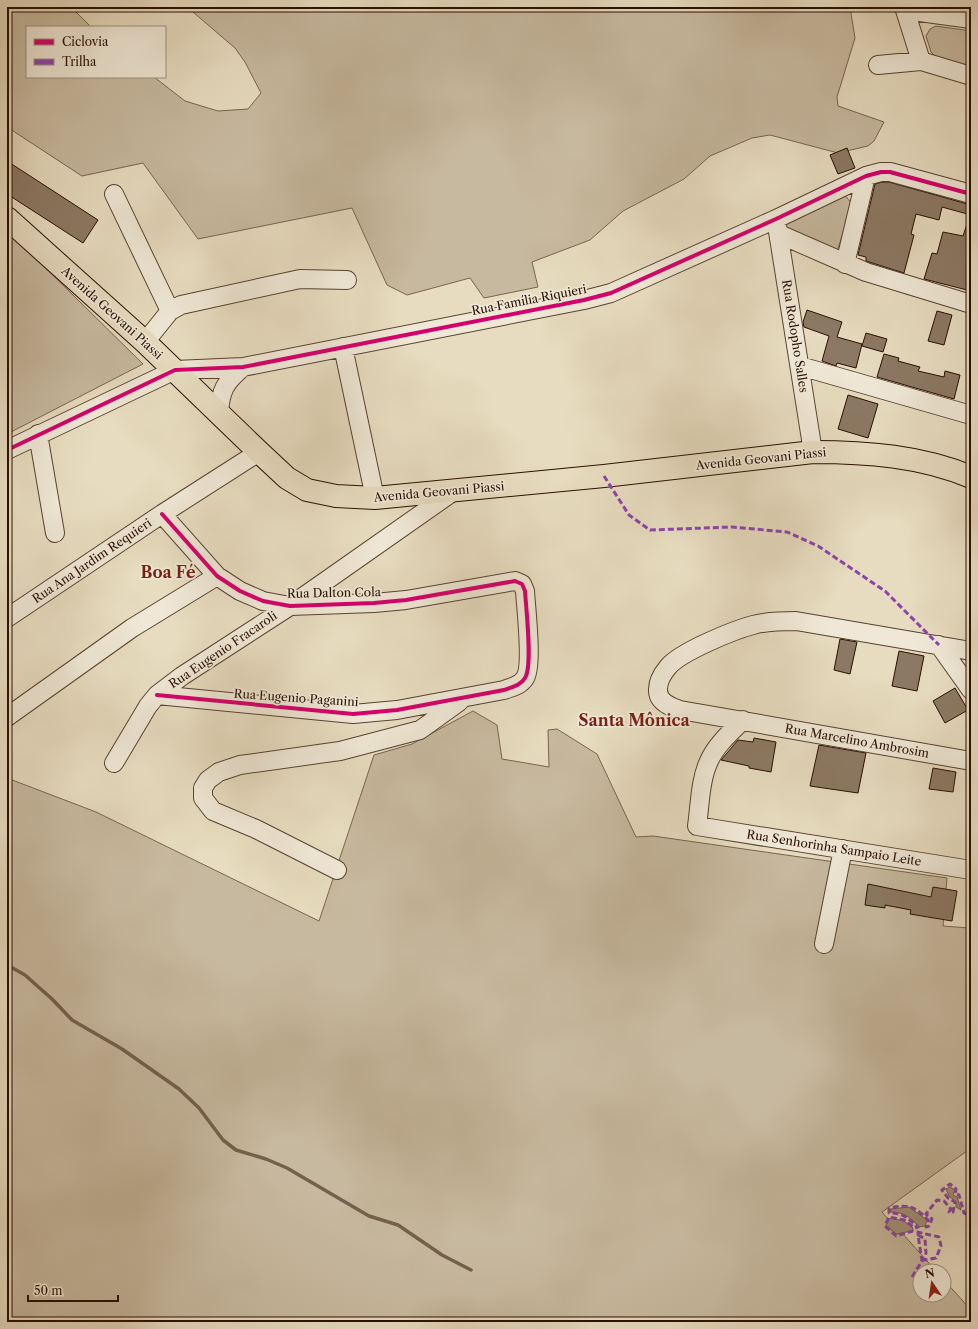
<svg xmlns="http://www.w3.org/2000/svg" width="978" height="1329" viewBox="0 0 978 1329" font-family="'Libre Caslon Text',serif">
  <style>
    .green { fill: #c7b99f; stroke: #786450 }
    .water { fill: #a6967f; stroke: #74604c }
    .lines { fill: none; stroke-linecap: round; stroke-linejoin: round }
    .stream { stroke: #74604c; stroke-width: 3.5 }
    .building { fill: #8c7964; stroke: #290e00 }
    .minor-casing { stroke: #584230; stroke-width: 20 }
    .major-casing { stroke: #290e00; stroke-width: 24 }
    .minor { stroke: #efe8d6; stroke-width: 18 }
    .major { stroke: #e7dcc0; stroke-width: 22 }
    .quiet { stroke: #8e44ad; stroke-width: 3; stroke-dasharray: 6 3; stroke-linecap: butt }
    .cycleway-casing { stroke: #efe8d6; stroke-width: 6 }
    .cycleway { stroke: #d6006c; stroke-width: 4 }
    .labels { text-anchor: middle; stroke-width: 3.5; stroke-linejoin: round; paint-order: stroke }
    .street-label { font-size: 12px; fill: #290e00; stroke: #efe8d6 }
    .district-label { font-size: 16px; font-weight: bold; fill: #7a1f14; stroke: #efe8d6 }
  </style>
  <rect width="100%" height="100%" fill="#e7dcc0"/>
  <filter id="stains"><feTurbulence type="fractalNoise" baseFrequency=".005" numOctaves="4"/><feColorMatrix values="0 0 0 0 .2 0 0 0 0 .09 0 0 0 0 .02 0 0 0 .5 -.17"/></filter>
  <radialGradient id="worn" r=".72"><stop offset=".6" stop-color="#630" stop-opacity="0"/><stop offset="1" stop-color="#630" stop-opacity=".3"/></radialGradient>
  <path class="green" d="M7 7H71L91 27H27V77H154L185 101 218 111 248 109 261 93 245 62 235 48 193 12 190 7H850L855 38 837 97 838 106 884 122 874 141 868 146 838 153 770 135 752 138 710 156 684 179 623 211 590 240 532 262 538 287 484 298 470 278 407 295 387 285 352 208 198 239 143 163 82 176 7 127Z
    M936 26 971 31V69L936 57 931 52 926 36 930 29Z
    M844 194 852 204 837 252 785 229 784 224Z
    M7 230 143 364 7 434Z
    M473 711 497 725 502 759 549 767 548 730 557 729 597 754 636 837 653 836 947 878 943 926 969 928 971 917V1148L882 1212 889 1220 887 1225 896 1234 902 1233 936 1271H920V1295H944V1280L971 1310V1322H7V778L96 812 319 921 374 755 412 744Z"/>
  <path class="water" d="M950 1187 955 1190 953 1195 957 1197 961 1210 956 1207V1202L949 1196 946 1189Z
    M909 1207 927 1220 925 1226 919 1227C910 1217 904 1212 890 1212L891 1209Z
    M890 1218 904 1221 913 1228 912 1231 896 1234 886 1225Z"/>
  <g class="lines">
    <path class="stream" d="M7 963 9 966 25 975 52 999 72 1020 122 1049 179 1089 199 1108 223 1140 236 1150 266 1159 287 1168 369 1216 398 1225 442 1255 471 1270"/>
  </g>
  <path class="building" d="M847 148 855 168 838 174 830 155Z
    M7 161 98 220 83 243 7 194Z
    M882 182H889L971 205V215L942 207 939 220 916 214 911 234 914 235 904 273 866 261V257L858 255 875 184Z
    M969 218H971V291L924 279 932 253 937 254 943 232 963 236Z
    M807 310 842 322 837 337 862 344 856 368 837 363 836 366 822 361 829 336 804 327 803 322Z
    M937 311 952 315 944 345 928 341Z
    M866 333 887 339 883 352 862 346Z
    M884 354 899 358 898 361 920 367 918 371 944 377 945 371 960 375 954 399 877 377Z
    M848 395 878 404 868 438 838 429Z
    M840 639 857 642 850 674 834 670Z
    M899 651 924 656 917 691 892 686Z
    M955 688 968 710 945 723 933 701Z
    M754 738 776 742 771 772 749 768V766L721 760 738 740 753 742Z
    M819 745 866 753 858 793 810 786Z
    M933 768 956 772 953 792 929 789Z
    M868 884 931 897 933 887 957 891 952 921 910 914 911 910 885 905V908L865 905Z"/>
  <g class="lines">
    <g class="minor-casing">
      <path id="minor" d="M904 7 921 61 971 76
        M905 10 971 19
        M878 65 921 61
        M114 194 170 311
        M776 219 813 452
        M779 234 866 272 971 304
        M845 264 866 176
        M145 342 170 311 181 305 300 279 347 280
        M343 347 375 498
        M800 366 971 415
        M219 414C220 391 225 382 243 367
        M38 434 55 533
        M7 450 175 370 243 367 584 300 611 293 776 219 866 176 881 172H890L971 194
        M7 618 162 514 259 452
        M939 645 971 690
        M971 651 796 621C782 621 767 621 753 625 734 630 680 652 668 667 663 673 658 681 658 689 657 702 670 707 680 710L971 761
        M157 695 353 714 397 710 504 690C512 687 520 686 525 678 533 666 526 608 525 591L522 584 515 581 406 600 374 603 290 606 263 601 240 591 217 576 162 514
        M7 717 132 628 217 576
        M743 720C731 732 716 745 709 761 700 780 700 805 697 826L971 870
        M114 763 148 706 157 695 182 676 290 606 454 491
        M337 870 256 829 213 811 203 798V788L208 780 219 772 240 765 340 751 420 730 459 702
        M824 944 843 849"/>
    </g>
    <g class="major-casing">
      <path id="major" d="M7 218 145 342 259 452 287 478 307 490 336 496 375 498 604 476 813 452C866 452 922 456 971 477"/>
    </g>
    <use href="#minor" class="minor"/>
    <use href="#major" class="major"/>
    <path class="quiet" d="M604 476 629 515 650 530 732 527 787 532 818 546 885 591 939 645
      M971 1180 970 1179 971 1189
      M912 1277 922 1261 918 1235 925 1239 926 1253 924 1260 936 1258 941 1246 939 1237 913 1231 896 1236 885 1226 889 1217 904 1220 915 1228 918 1227C908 1218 903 1213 889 1213V1208C907 1204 915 1206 928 1220L926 1227 929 1226 932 1219 926 1214 937 1200 944 1201 951 1209 949 1212H953L955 1202 948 1198 942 1190 950 1184 956 1189 955 1194 959 1195 964 1213 969 1215 971 1213"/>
    <g class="cycleway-casing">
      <path id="cycleway" d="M7 450 175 370 243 367 584 300 611 293 776 219 866 176 881 172H890L971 194
        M157 695 353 714 397 710 504 690C512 687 520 686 525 678 533 666 526 608 525 591L522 584 515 581 406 600 374 603 290 606 263 601 240 591 217 576 162 514"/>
    </g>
    <use href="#cycleway" class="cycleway"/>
  </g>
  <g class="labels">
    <g class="street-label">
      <text transform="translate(529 300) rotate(-11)" y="4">Rua Família Riquieri</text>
      <text transform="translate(112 313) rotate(42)" y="4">Avenida Geovani Piassi</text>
      <text transform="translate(795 336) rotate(81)" y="4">Rua Rodopho Salles</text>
      <text transform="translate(761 459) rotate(-6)" y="4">Avenida Geovani Piassi</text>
      <text transform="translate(439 492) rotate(-5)" y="4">Avenida Geovani Piassi</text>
      <text transform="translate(92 561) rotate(-34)" y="4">Rua Ana Jardim Requieri</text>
      <text transform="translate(334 593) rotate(-1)" y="4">Rua Dalton Cola</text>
      <text transform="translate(223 650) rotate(-34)" y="4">Rua Eugenio Fracaroli</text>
      <text transform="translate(296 698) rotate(4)" y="4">Rua Eugenio Paganini</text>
      <text transform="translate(857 741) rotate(10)" y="4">Rua Marcelino Ambrosim</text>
      <text transform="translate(834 848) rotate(9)" y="4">Rua Senhorinha Sampaio Leite</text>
    </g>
    <g class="district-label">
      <text x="168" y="578">Boa Fé</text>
      <text x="634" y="726">Santa Mônica</text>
    </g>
  </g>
  <rect width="978" height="1329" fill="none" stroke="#e7dcc0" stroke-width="24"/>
  <rect x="8" y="8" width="962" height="1313" fill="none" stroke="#290e00" stroke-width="2"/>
  <rect x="12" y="12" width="954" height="1305" fill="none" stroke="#290e00"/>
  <rect x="26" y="26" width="140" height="52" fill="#efe8d6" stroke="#a09180"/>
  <rect x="34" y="39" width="20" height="6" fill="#d6006c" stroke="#a09180"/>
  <text x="62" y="46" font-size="12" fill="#290e00">Ciclovia</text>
  <rect x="34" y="59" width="20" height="6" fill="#8e44ad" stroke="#a09180"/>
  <text x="62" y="66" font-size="12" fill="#290e00">Trilha</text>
  <g transform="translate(932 1283) rotate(347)"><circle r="19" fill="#efe8d6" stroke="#a09180"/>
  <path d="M0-3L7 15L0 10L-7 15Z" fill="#8f2418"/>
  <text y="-6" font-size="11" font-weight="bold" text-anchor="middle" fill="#290e00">N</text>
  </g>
  <path d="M28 1295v6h90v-6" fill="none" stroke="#290e00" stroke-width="2"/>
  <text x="34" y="1295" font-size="12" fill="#290e00" stroke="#efe8d6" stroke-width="3" paint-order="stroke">50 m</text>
  <rect width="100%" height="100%" filter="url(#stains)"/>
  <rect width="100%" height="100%" fill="url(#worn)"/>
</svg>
